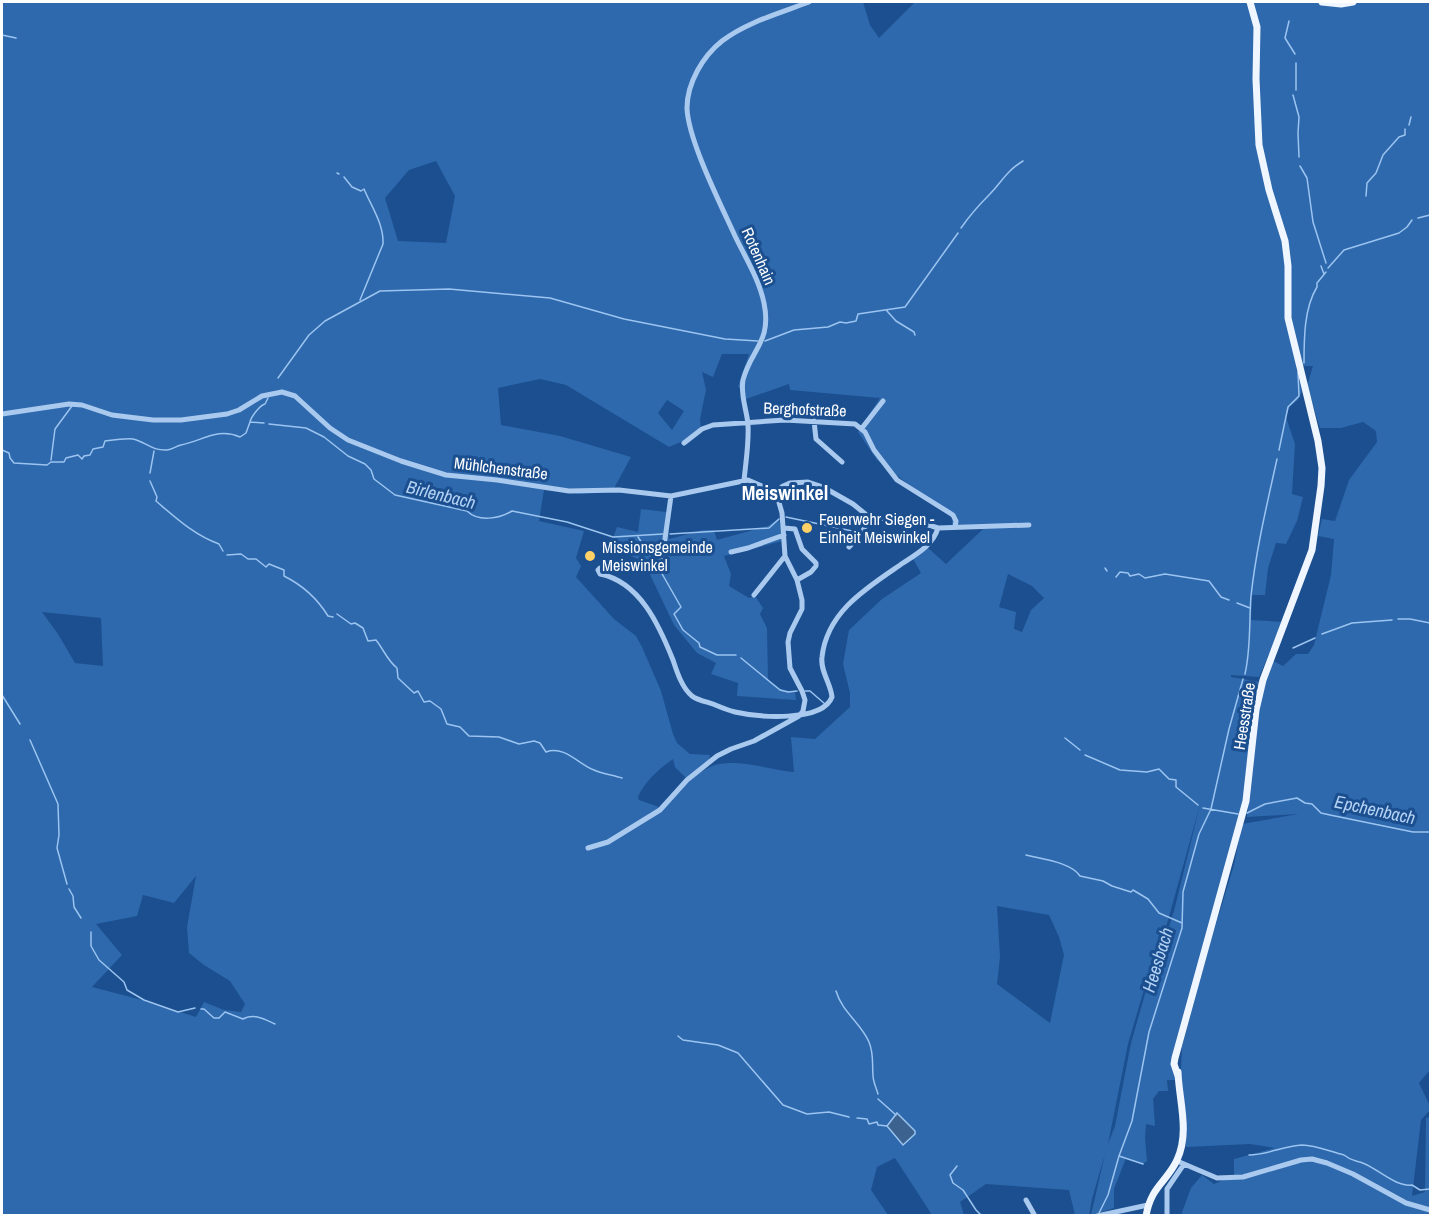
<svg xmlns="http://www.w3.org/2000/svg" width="1432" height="1217" viewBox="0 0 1432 1217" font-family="'Archivo Narrow',sans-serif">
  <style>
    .green { fill: #2e69ad; fill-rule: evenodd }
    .water { fill: #3c6290; stroke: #9cc4f0; stroke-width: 1.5 }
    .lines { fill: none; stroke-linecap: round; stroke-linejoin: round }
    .stream { stroke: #9cc4f0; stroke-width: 1.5 }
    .minor { stroke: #a9c9ee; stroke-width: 5 }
    .major { stroke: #f0f6ff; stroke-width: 7 }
    .poi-dot { fill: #ffd166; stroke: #1b4f8f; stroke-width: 2 }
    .labels { text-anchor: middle; stroke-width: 6; stroke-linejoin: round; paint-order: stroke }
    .street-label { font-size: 16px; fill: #fff; stroke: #1b4f8f }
    .poi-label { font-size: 16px; fill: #fff; stroke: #1b4f8f; text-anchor: start }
    .water-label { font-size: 18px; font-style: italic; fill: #b5d3f5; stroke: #1b4f8f }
    .quarter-label { font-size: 20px; font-weight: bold; fill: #fff; stroke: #1b4f8f }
  </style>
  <rect width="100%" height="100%" fill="#1b4f8f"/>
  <path class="green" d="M2 2H863L870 25 879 38 915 2H1430V1070L1419 1083 1430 1106V1110L1421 1120 1412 1196 1425 1192 1426 1118 1430 1117V1215H1181L1191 1188 1202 1175 1214 1184 1234 1175V1159L1275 1148 1250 1144 1186 1147 1180 1090 1182 1047 1209 947 1234 865 1242 824 1298 814 1247 817C1252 772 1254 701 1273 661L1283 666 1296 654H1308L1314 645 1331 575 1334 539 1318 536 1322 519 1335 521 1349 480 1377 442 1376 431 1363 422 1341 428H1320L1307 386 1313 366H1296L1302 392 1298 400 1290 406 1286 417 1295 444 1292 494 1303 497 1297 521 1286 544 1276 543 1268 568 1265 595H1252L1251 620 1283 622 1259 677 1231 675V677L1260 682 1244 803 1177 1047V1080H1167L1168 1091H1159L1153 1099 1155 1126 1146 1124 1145 1138 1147 1161 1143 1164 1126 1158 1114 1189V1208L1091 1215 1105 1154 1092 1199 1089 1215H1075L1069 1190 986 1184 960 1202 964 1215H932L895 1158 877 1167 871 1190 888 1215H2ZM436 161 455 196 446 243 398 241 385 198 409 170ZM722 354H749L738 386 746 399 789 384 790 390 880 398 858 432 877 460 952 518V526L984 528 946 564 927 547 913 559 921 573 882 599 849 630 843 664 850 693V707L815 739 791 737 794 772C770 770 744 760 719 764 701 767 672 794 659 807L639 800 638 797C644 782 660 768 673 759L675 767 687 779 709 760 710 755 690 754 677 743 673 734 661 691 642 647 636 636 614 619 576 577 581 566 576 558 584 531 539 521 544 490 580 494 612 492 631 457 560 436 501 425 498 388 540 379 566 385 669 447 681 442 701 429 700 419 706 390 702 372 713 377ZM667 400 684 411 672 430 658 413ZM1008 574 1032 586 1044 598 1031 610 1022 632 1014 629 1016 612 999 607ZM42 612 101 618 103 666 75 663 58 634ZM1200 805 1174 911 1156 967 1145 994 1131 1043 1115 1126 1108 1144 1128 1044 1143 993 1155 967ZM196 876 187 927 189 953 204 965 230 981 245 1004 241 1012 224 1010 204 1002 196 1017 146 1001 92 987 122 955 96 924 137 916 143 895 174 903ZM997 906 1049 915 1059 937 1064 955 1050 1023 997 984 1000 957Z
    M641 509 666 512 669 539 703 530H714L717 540 768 526 779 518 782 541 724 556 731 574 729 586 749 598 755 596 763 608 760 614 767 628 768 680 781 689 795 692 796 700 737 696 738 683 711 674 716 663 697 653 674 625 644 562 610 546 617 527 638 532Z"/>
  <path class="water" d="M897 1113 915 1131V1134L903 1145 887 1126Z"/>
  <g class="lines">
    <path class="stream" d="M1289 21 1285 38 1295 54
      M2 35 16 38
      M1296 63V90
      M1293 95 1299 117 1298 133 1299 157
      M1409 125 1411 117
      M1300 166 1307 178 1313 222 1326 263
      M337 173 339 174
      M344 177 352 187 361 191 364 189C371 206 384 224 383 244L360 300
      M1366 196 1367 183 1376 173 1383 155 1399 137 1405 135V129
      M1418 218 1430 215
      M961 228C970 215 978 206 989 195 1003 181 1005 172 1023 161
      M1321 266 1324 274
      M1328 268 1344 250 1399 233 1407 227 1412 220
      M887 311 896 321 914 332 915 335
      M765 341 794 330 828 327 840 322 846 323 856 321 858 314 905 307 958 233
      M1304 363C1304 339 1304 308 1317 287V283L1326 272
      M278 378 309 335 325 321 380 291 449 289 550 298 624 319 725 339 758 341
      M250 422C251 417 260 405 265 404L268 398
      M269 424 306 428 324 437 348 456 365 464 371 470 374 479 395 495 467 511C478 522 499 519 512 511L567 522 613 537 663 534
      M2 450 9 453 10 458 14 463 47 465 51 462H64L66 458 78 455 82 459 84 456 90 455 93 449 103 447 105 441C113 440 125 438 133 439 146 442 152 451 167 450 172 450 176 446 181 445 202 441 218 427 240 437L246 433 250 422 264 423
      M1279 450 1288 407 1299 396 1298 372
      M51 460 55 429 72 406
      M150 473 154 451
      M150 481 157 497 156 501C176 518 194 535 219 544L223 551
      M786 517 857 532
      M670 534 769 528 779 519
      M638 537 654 561
      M227 555 241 554 248 559H256L266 567 269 564 284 570V576C302 585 317 598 328 616L333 617
      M657 565 681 607 674 614 683 630 699 643 700 647 717 655H736
      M1105 568 1107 571
      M1116 577 1120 572 1128 573 1130 576 1139 574 1145 578 1165 574 1209 581 1221 597 1229 600
      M1237 603 1250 608
      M337 614 351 624 355 623 363 628 368 641 376 640C384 650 387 660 397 668L398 678 414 693 418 691 424 702 430 701 441 709 447 724 460 727 469 736 499 737 519 744 534 741 540 743 546 752C565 745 579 765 594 770 603 774 613 775 622 778
      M1398 619H1410L1430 623
      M1322 634 1352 623 1392 620
      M1293 648 1315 638
      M741 658 780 690 788 692 797 691
      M1245 674C1251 648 1249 622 1251 596 1256 550 1267 504 1277 459
      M805 691H810L825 704
      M2 695 20 724
      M1065 738 1080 750
      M30 740 58 804 59 835 57 848 67 884
      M1085 755 1120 770 1147 772 1159 769 1169 779 1176 780V787L1198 805
      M1203 808 1238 814
      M1247 813 1265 804 1297 798 1305 803 1312 804 1321 813 1330 815 1413 832H1430
      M1026 855C1041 859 1071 862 1080 876L1103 881 1112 886 1131 892 1133 890 1148 899 1159 913 1182 923
      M69 889 73 896 74 907 81 918
      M91 932V946L99 960 124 982 127 990 144 1000 178 1012 195 1008
      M836 991C842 1012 861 1023 869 1042 874 1054 872 1063 873 1075 873 1082 876 1087 878 1094
      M201 1009H204L214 1018H219L225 1012 243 1019C254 1013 264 1019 275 1024
      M678 1036 683 1040 718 1045 738 1053 783 1105 807 1114 829 1112 849 1117
      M878 1099 896 1115
      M857 1118 867 1119 869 1124 877 1122 878 1125 887 1126
      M1249 1155C1266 1155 1284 1146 1302 1145 1316 1145 1331 1152 1344 1155 1354 1163 1355 1159 1365 1164 1379 1170 1396 1187 1412 1185L1420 1190 1430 1189
      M1119 1156 1143 1164
      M957 1166 950 1175 953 1183 963 1190 976 1210 982 1216
      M1099 1213 1108 1195 1119 1156 1132 1121 1149 1032 1182 928 1183 892 1199 834 1211 809 1229 729 1243 679"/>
    <path class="minor" d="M2 414 69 404 82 405 112 415 153 420H181L227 414 239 410 262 396 282 392 295 396 330 428 348 440 401 461 446 475 497 480 569 491 619 490 671 496 748 480 776 492 782 513 785 556 797 580 802 600V609L790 633 788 642 790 668 802 691 805 700 803 711 799 716 754 741 731 749 717 756 687 780 660 810 608 842 588 848
      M814 421 816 439 842 462
      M862 428 883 401
      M684 443 702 429 713 425 785 420 855 424 865 432 874 450 897 480 953 515 956 521 955 527
      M744 480C746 461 749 443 748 425 747 410 740 395 743 380 751 349 772 342 764 303 759 279 745 257 735 236 721 205 688 140 687 108 687 83 703 56 722 41 747 22 780 13 809 2
      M776 492 783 486 790 483 808 482 823 487 853 504 869 517 879 519 900 516 938 528 1029 525
      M671 496 663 553 660 560 651 567 600 568 598 570 600 574C640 582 659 625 673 660 677 672 682 688 692 696 697 700 707 702 713 704 720 707 727 710 735 712 757 717 822 723 832 697 831 684 820 671 822 657 827 611 868 587 903 563 917 554 933 545 938 528
      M784 528 795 529 802 549 816 563V566L811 572 797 580
      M849 547 862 533 869 517
      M731 552 748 548 784 535
      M754 595 785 556
      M1177 1161 1217 1178 1243 1177 1301 1160 1312 1159 1327 1163 1353 1174 1406 1203 1430 1210
      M1026 1200 1035 1216
      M1167 1213V1189L1184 1164
      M1097 1216 1148 1205"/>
    <path class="major" d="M1322 2 1341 4 1353 2
      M1178 1076 1174 1064 1175 1058 1246 801 1256 710 1263 680 1312 550 1321 486 1322 468 1318 441 1288 318V266L1285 241 1269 190 1259 145 1256 79 1257 27 1250 2
      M1146 1216C1151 1186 1167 1182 1177 1160 1190 1132 1179 1101 1178 1072"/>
  </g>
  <g class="poi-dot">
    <circle cx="807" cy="528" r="6"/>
    <circle cx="590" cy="556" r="6"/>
  </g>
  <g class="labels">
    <g class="street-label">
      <text transform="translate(759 256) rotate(66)" y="6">Rotenhain</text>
      <text transform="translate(805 409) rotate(2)" y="6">Berghofstraße</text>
      <text transform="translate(501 468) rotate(7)" y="6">Mühlchenstraße</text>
      <text transform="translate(1244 716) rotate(-81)" y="6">Heesstraße</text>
    </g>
    <g class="poi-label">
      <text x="819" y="525">Feuerwehr Siegen -<tspan x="819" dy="18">Einheit Meiswinkel</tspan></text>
      <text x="602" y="553">Missionsgemeinde<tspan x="602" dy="18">Meiswinkel</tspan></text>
    </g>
    <g class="water-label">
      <text transform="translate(441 495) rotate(14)" y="6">Birlenbach</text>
      <text transform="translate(1375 810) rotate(12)" y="6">Epchenbach</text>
      <text transform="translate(1158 960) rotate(-73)" y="6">Heesbach</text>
    </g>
    <g class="quarter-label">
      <text x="785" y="500">Meiswinkel</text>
    </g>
  </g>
  <rect width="1432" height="1217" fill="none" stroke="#ffffff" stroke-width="6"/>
</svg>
